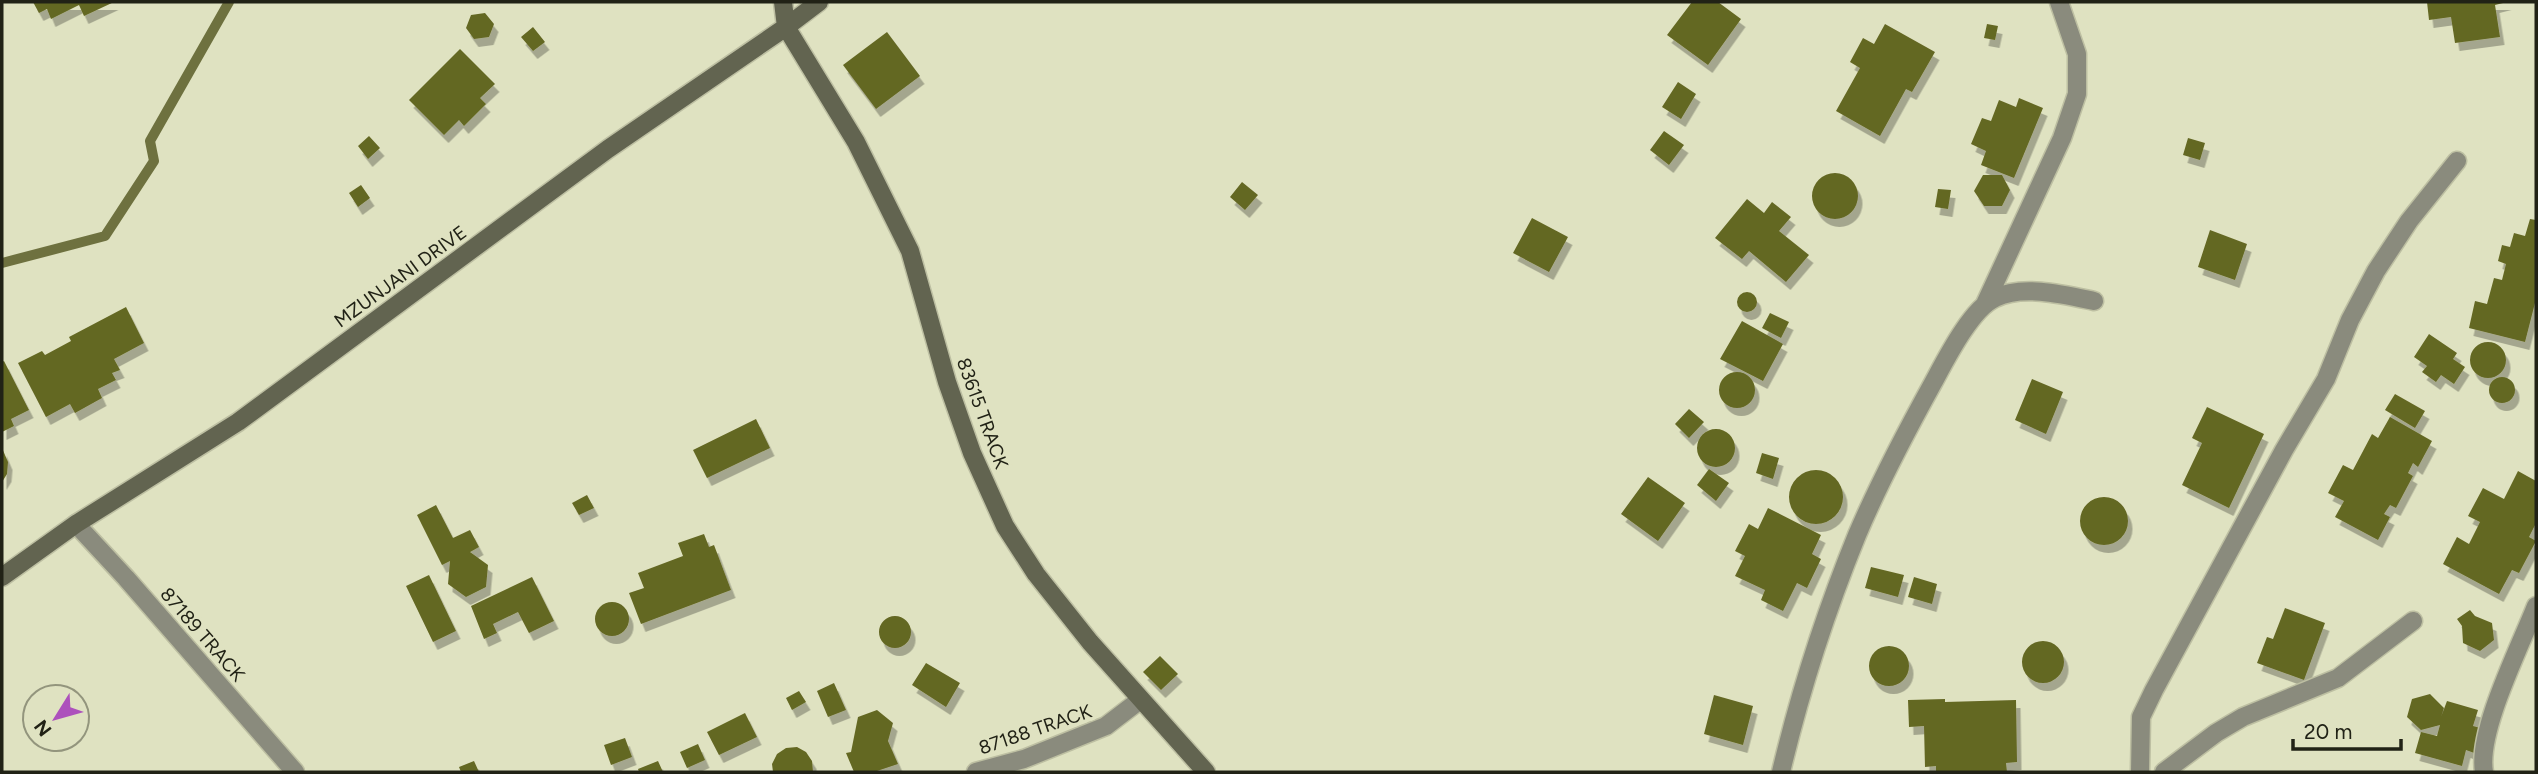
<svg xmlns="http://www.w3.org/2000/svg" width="2538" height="774" viewBox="0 0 2538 774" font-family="Figtree,sans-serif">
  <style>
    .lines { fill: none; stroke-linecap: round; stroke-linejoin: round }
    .stream { stroke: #6e713f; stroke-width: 10 }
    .building { fill: #646724; filter: url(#shadow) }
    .street-casing { stroke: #bdbfa2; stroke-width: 21 }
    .secondary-casing { stroke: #bdbfa2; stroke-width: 21 }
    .street { stroke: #8a8b7d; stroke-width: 18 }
    .secondary { stroke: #626450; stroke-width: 18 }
    .labels { text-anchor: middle; stroke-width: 7; stroke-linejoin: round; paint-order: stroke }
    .street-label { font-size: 19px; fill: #212216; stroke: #dfe2c1 }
  </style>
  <defs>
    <filter id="shadow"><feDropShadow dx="4.5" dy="8" stdDeviation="0" flood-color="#0004"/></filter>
  </defs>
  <rect width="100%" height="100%" fill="#dfe2c1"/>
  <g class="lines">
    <path class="stream" d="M2 263 105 236 154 161 150 141 229 2"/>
  </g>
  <path class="building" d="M33 2H114L84 16 79 5 51 19 47 9 39 13Z
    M1692 2H1718L1741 19 1708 65 1667 35Z
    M2427 2H2507L2495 5 2500 37 2455 43 2451 17 2429 20Z
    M485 13 494 24 489 37 474 39 466 28 471 15Z
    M1885 24 1935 52 1912 92 1906 89 1880 136 1836 111 1860 68 1850 62 1863 38 1874 44Z
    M1987 24 1998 26 1995 40 1984 38Z
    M533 27 545 42 533 51 521 37Z
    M887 32 920 76 876 109 843 65Z
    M460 49 495 84 480 98 486 104 464 126 459 120 444 135 409 100Z
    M1678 82 1696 94 1681 119 1662 107Z
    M2019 98 2043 108 2014 178 1981 165 1986 151 1971 144 1982 118 1991 121 1999 100 2016 107Z
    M1664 131 1684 145 1669 165 1650 150Z
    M369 136 380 148 368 159 358 146Z
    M2188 138 2205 143 2200 160 2183 155Z
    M1812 196a23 23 0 1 1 46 0a23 23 0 1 1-46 0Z
    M1983 175H2002L2010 190 2002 206H1984L1974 191Z
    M1242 182 1258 195 1245 210 1230 197Z
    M361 185 370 198 358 207 349 193Z
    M1938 189 1951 190 1948 209 1935 207Z
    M1747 199 1764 213 1772 202 1791 217 1779 231 1809 255 1786 282 1749 251 1742 259 1715 238Z
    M1532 218 1568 237 1549 272 1513 253Z
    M2530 219 2536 220V299L2525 342 2469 328 2475 301 2487 304 2494 278 2502 280 2506 264 2498 261 2502 245 2510 247 2514 233 2525 236Z
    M2210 230 2247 244 2235 280 2198 267Z
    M1737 302a10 10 0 1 1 20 0a10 10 0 1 1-20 0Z
    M126 307 144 343 114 359 120 370 112 373 116 380 98 389 102 398 75 413 70 404 46 417 18 363 42 351 45 355 71 341 69 337Z
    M1770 313 1789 322 1781 338 1762 328Z
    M1742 321 1783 344 1763 381 1720 359Z
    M2429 334 2457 353 2453 359 2465 367 2454 384 2441 375 2436 382 2422 372 2427 366 2414 357Z
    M2470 360a18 18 0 1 1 36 0a18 18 0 1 1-36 0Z
    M4 361 29 410 11 419 14 426 2 432V362Z
    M1719 390a18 18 0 1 1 36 0a18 18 0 1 1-36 0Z
    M2489 390a13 13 0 1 1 26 0a13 13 0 1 1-26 0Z
    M2032 379 2063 392 2046 434 2015 420Z
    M2395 394 2425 411 2415 428 2385 410Z
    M2207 407 2264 434 2229 508 2182 485 2202 443 2192 438Z
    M1689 409 1704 422 1689 438 1675 424Z
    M2390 417 2432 441 2418 467 2413 463 2408 473 2413 476 2396 508 2390 505 2384 514 2390 517 2378 540 2335 517 2344 501 2328 493 2343 465 2353 470 2372 434 2378 438Z
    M756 419 770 448 707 478 693 450Z
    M1697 448a19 19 0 1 1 38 0a19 19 0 1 1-38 0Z
    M2 448 8 462 7 474 2 482Z
    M1762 453 1779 458 1773 479 1756 473Z
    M1709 469 1729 483 1716 501 1697 485Z
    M1789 497a27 27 0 1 1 54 0a27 27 0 1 1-54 0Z
    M2518 471 2536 481V523L2529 537 2536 541 2519 573 2512 570 2499 594 2443 564 2457 537 2469 544 2480 522 2468 516 2483 488 2504 499Z
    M1648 477 1685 503 1658 541 1621 514Z
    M587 495 594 508 579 515 572 503Z
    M2080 521a24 24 0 1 1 48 0a24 24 0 1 1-48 0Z
    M436 505 453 538 470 530 479 547 463 556 470 552 488 565 486 587 466 597 448 584 450 561 442 565 417 515Z
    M1768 508 1821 535 1812 554 1821 559 1807 588 1797 583 1783 611 1761 600 1765 590 1735 576 1745 556 1735 551 1749 524 1758 529Z
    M704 534 709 547 714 545 731 590 641 624 629 593 644 588 638 573 683 556 678 543Z
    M1871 567 1904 575 1898 597 1865 588Z
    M429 575 456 631 433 642 406 586Z
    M532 577 554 621 529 633 518 612 493 624 497 633 484 639 471 606Z
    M1914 577 1937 584 1932 604 1908 597Z
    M595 619a17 17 0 1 1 34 0a17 17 0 1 1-34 0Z
    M2285 608 2325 623 2304 680 2257 663 2267 637 2273 639Z
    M2470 610 2475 616 2492 623 2494 640 2480 651 2463 643 2462 626 2457 619Z
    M879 632a16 16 0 1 1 32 0a16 16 0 1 1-32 0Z
    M2022 662a21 21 0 1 1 42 0a21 21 0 1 1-42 0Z
    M1869 666a20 20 0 1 1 40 0a20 20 0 1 1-40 0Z
    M1160 656 1178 674 1161 690 1143 672Z
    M926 663 960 683 946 707 912 685Z
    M834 683 846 710 828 717 817 691Z
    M799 691 806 702 792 710 786 698Z
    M2430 694 2444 708 2441 717 2447 701 2478 710 2473 726 2484 729 2477 754 2466 750 2462 766 2415 753 2421 732 2437 736 2440 725 2421 730 2407 717 2412 699Z
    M1714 695 1753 706 1743 745 1704 734Z
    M1945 699V702L2016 700 2017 762 2006 763 2007 772H1936V766L1925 767 1924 726 1909 727 1908 700Z
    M877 710 893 723 888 741 898 764 874 772H854L846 753 851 752 858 717Z
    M745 713 757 737 719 755 707 732Z
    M625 738 632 757 611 765 604 745Z
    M698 744 705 760 687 768 680 752Z
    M797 747 806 752 812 761 813 772H773L772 764 777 754 786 748Z
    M474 761 479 772H461L459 767Z
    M658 761 663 772H639L638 769Z"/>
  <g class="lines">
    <g class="street-casing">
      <path id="street" d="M1985 304 2062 138 2077 94V54L2059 2
        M76 524 126 578 295 772
        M976 772 1024 759 1106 726 1140 700
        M1781 772C1800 692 1826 611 1857 535 1879 483 1906 432 1933 383 1946 359 1971 309 1995 298 2023 284 2066 295 2094 301
        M2140 772 2141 717 2154 690 2284 450 2326 379 2350 320 2376 271 2409 221 2457 161
        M2164 772 2216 733 2243 717 2338 678 2413 621
        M2484 772C2477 731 2520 647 2536 606"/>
    </g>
    <g class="secondary-casing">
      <path id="secondary" d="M783 2 786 27 856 142 910 251 947 382 972 453 1005 526 1036 574 1090 642 1206 772
        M2 577 76 524 238 422 608 149 786 27 819 2"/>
    </g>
    <use href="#street" class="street"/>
    <use href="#secondary" class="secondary"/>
  </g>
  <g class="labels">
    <g class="street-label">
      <text transform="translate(400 276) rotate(-36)" y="7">MZUNJANI DRIVE</text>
      <text transform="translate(983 413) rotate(70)" y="7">83615 TRACK</text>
      <text transform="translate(203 634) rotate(49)" y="7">87189 TRACK</text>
      <text transform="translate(1035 729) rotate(-19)" y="7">87188 TRACK</text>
    </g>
  </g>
  <rect width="2538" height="774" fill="none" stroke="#212216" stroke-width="7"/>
  <g transform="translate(56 718) rotate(233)"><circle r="33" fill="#dfe2c1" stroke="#93957d" stroke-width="2"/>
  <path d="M0-5L12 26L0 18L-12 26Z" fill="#ad51bc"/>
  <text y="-10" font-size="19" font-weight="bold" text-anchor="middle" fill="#212216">N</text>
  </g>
  <path d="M2293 739v10h108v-10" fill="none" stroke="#212216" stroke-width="3.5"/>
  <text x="2304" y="739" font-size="21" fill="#212216" stroke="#dfe2c1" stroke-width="5" paint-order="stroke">20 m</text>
</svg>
